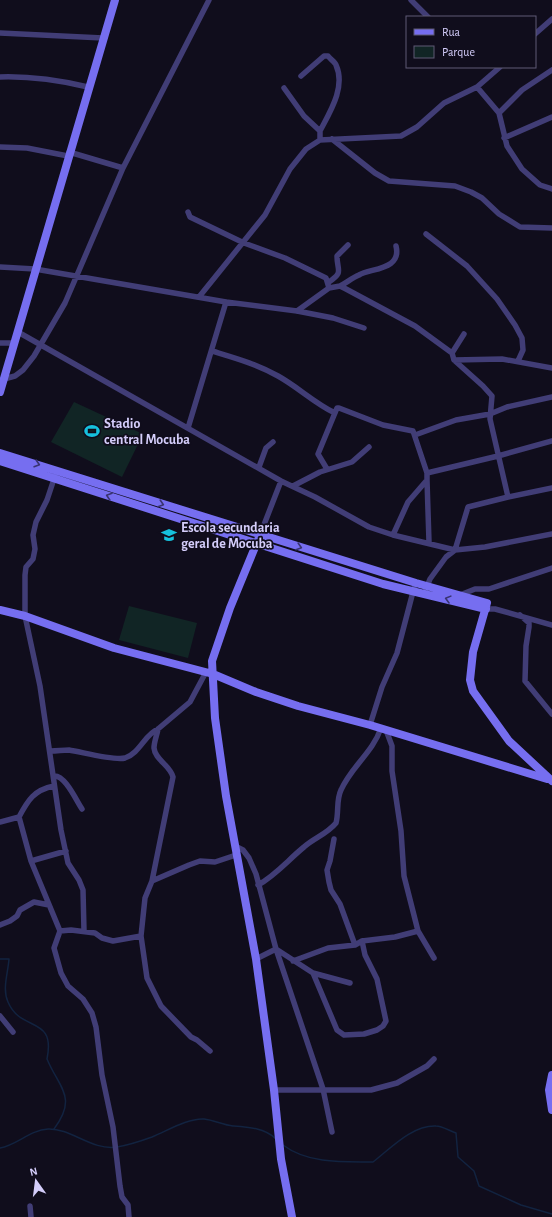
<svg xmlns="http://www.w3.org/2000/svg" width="552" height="1217" viewBox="0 0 552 1217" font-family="'Alegreya Sans',sans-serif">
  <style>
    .green { fill: #112525 }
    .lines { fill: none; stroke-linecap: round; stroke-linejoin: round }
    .stream { stroke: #122340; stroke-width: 1.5 }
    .street { stroke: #413d76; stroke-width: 5.5 }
    .secondary { stroke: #766ef0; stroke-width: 8 }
    .oneway { stroke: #393471 }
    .labels { text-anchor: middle; stroke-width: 3.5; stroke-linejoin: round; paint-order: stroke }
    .poi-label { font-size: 14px; font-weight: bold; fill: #d4cdfa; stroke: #100d1c; text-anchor: start }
  </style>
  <rect width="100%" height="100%" fill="#100d1c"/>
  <path class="green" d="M74 402 143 434 122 477 51 442Z
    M129 606 197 623 188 658 119 640Z"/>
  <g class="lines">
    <path class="stream" d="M0 959H9C8 973 2 989 8 1002 21 1033 56 1015 47 1059 59 1088 78 1097 54 1129
      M283 1145C308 1164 344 1162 373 1162 391 1148 412 1125 436 1126 442 1126 450 1131 456 1133L458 1157 474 1171 479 1186 521 1205 552 1214
      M0 1148C17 1145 30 1130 48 1129 71 1128 92 1151 117 1147 129 1145 141 1141 152 1137 167 1131 188 1118 204 1119 214 1120 223 1125 233 1126 248 1127 265 1128 276 1139"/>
    <path class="street" d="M411 0 428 17
      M0 33 103 38
      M535 34 552 19
      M301 76 324 56H328C330 59 335 62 336 65 346 87 330 112 320 131
      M0 77C30 76 58 80 88 87
      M477 87 499 113 507 146 522 169 540 185 552 189
      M284 88 304 116 320 131V140
      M499 113 522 90 552 70
      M504 138 552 117
      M332 139 375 173 389 181 455 186 471 192 482 198 499 214 520 227 552 228
      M0 147 27 148 68 156
      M69 152 123 168
      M188 212 190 217 244 243 285 258 326 278 329 288 297 311
      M426 234 467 266 497 299 515 325 522 338 523 350 518 361
      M0 267 35 269 226 302 297 311 333 318 364 328
      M329 282C344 272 337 271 337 256L348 245
      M340 286C346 283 352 278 359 275 371 268 402 270 396 246
      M329 288 340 286 346 289 415 326 452 353
      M199 297 265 215 290 169 306 149 320 140 401 136 417 127 444 103 477 87 500 67
      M18 332 281 481 315 497 369 527 393 535 408 502 427 480V473L498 456 552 441
      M464 334 452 353 454 360 502 359 552 368
      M0 343H14
      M212 351C235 358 257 364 278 376 298 387 314 403 335 413
      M4 379 15 376 23 370 34 356 65 303 123 168 209 0
      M188 428 226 302
      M415 435 456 420 490 414 507 407 552 397
      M259 467 266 448 273 442
      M327 469 318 454 337 408H339L383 425 413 431 427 473
      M55 476 47 500 36 522 33 535 35 549 33 559 26 567 25 575V616L40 686 61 830 68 863 79 880 83 890 84 931
      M427 480 429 542
      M293 486 320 472 352 462 369 447
      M508 497 552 488
      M260 535 281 481
      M393 535 455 550 468 507 508 497 490 419 492 396 483 386 454 360
      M426 589 430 579 446 557 455 550 485 547 552 534
      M460 595 475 589H489L552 568
      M486 609H495L552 625
      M520 615 529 623V627L526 646 525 681 552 714
      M370 725 382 687 397 653 414 588
      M386 730 392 746V771L401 831 404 876 418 931 434 958
      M51 751C57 751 63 750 69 750 82 752 114 761 125 758 140 753 145 734 158 729L190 702 206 672
      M54 776C65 775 76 800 82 809
      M19 817 31 861
      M0 822 19 817C28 800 34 790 54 786
      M334 839 330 861 327 870 329 882 331 890 340 904 355 945
      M235 846 243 850 249 858 256 874 276 949 323 1089 332 1132
      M66 851 31 861 60 931 54 948 61 973 68 986 83 999 92 1013 96 1027 102 1075 113 1127 120 1186 122 1197 128 1205 129 1217
      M152 881 173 777C170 765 155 760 154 748 154 742 157 735 158 729
      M258 885C276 875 288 860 304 847 314 838 327 834 336 823 339 812 336 800 341 790 351 767 373 752 381 728
      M0 925 10 921 17 916 20 910 34 902 49 905
      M60 931 71 930 95 933 102 938 113 941 141 936 147 978 161 1006 191 1037 197 1040 210 1051
      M141 936 145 898 152 881 189 865 200 861 215 862 236 855
      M362 941 395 937 418 931
      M256 959 276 949 313 973 350 983
      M293 961 328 948 355 945 362 941 365 955 377 979 386 1021 383 1026 377 1030 364 1034 344 1035 337 1030 313 973
      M0 1016 13 1032
      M274 1090H371L397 1083 427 1066 434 1059
      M30 1206 31 1217"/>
    <path class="secondary" d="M0 392 115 0
      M0 453 416 583 487 603 473 652 470 680 473 691 509 741 552 781
      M0 461 383 584 486 609
      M260 535 230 608 212 661 215 718 226 796 256 959 274 1090 281 1159 292 1217
      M0 610 25 616 114 648 213 674 256 692 298 706 370 725 547 779
      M552 1075 549 1090 552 1110"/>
  </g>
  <defs><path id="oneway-chevron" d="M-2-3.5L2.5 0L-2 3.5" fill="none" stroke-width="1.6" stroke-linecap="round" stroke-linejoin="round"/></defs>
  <g class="oneway">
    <use href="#oneway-chevron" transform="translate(37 464) rotate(17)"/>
    <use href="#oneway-chevron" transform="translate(109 496) rotate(-162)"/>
    <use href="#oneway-chevron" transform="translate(161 504) rotate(18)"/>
    <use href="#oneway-chevron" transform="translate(299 547) rotate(17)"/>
    <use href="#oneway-chevron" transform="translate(448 599) rotate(-165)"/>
  </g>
  <defs>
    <g id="stadium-bare" transform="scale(1.2)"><path d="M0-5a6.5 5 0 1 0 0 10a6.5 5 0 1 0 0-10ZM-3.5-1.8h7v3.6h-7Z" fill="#16c1dd" stroke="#100d1c" stroke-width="2.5" paint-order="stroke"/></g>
    <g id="school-bare" transform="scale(1.2)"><path d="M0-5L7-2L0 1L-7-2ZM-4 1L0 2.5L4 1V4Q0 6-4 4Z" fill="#16c1dd" stroke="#100d1c" stroke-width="2.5" paint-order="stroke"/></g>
  </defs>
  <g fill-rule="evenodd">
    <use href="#stadium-bare" x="92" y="431"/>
    <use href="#school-bare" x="169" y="535"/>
  </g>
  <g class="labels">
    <g class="poi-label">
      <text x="104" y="428">Stadio<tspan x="104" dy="16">central Mocuba</tspan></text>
      <text x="181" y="532">Escola secundaria<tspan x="181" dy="16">geral de Mocuba</tspan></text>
    </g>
  </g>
  <rect x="406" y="16" width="130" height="52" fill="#100d1c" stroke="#5e5a75"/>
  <rect x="414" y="29" width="20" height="6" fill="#766ef0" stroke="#5e5a75"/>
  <text x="442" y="36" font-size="12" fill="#d4cdfa">Rua</text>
  <rect x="414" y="46" width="20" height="12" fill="#112525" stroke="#5e5a75"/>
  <text x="442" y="56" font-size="12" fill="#d4cdfa">Parque</text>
  <g transform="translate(36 1181) rotate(346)" stroke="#100d1c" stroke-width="3" paint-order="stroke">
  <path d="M0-3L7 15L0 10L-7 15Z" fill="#d4cdfa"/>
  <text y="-6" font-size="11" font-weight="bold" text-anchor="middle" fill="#d4cdfa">N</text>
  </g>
</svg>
